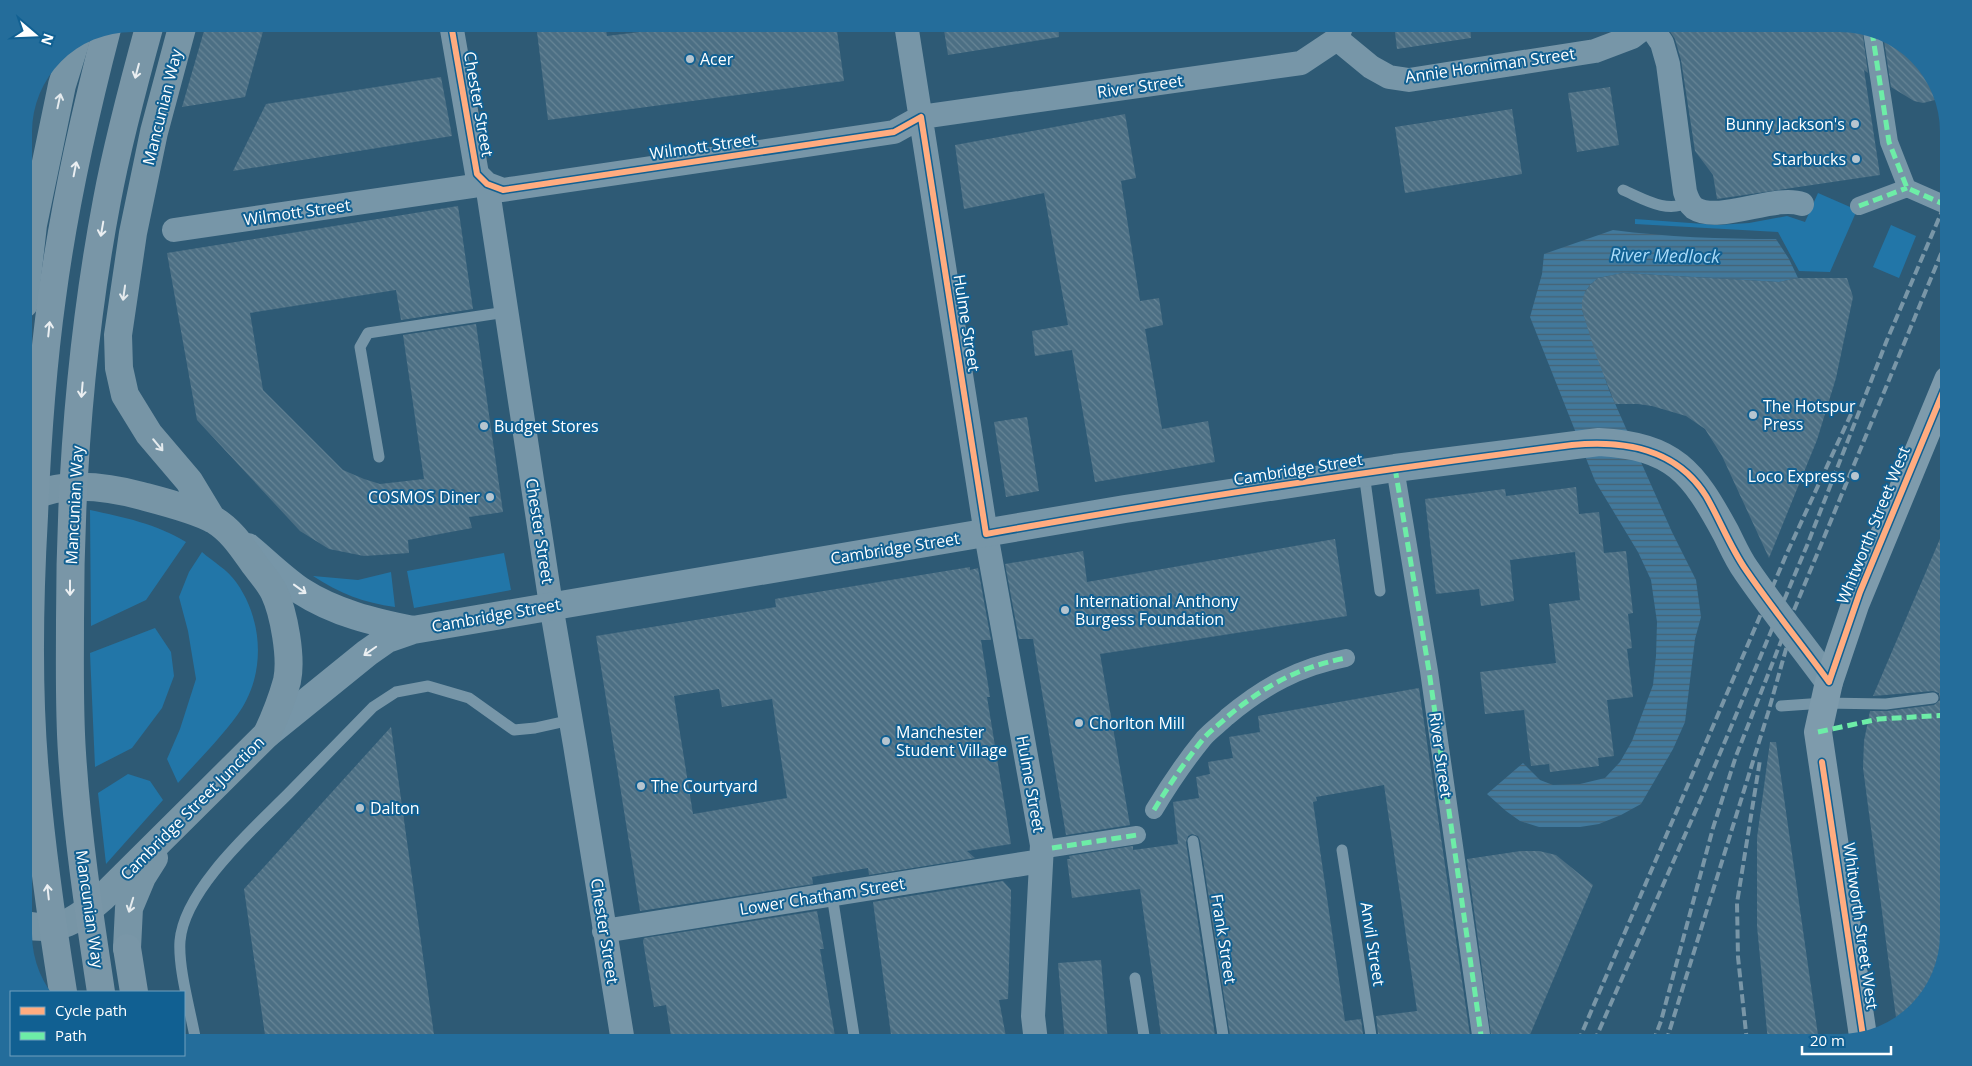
<svg xmlns="http://www.w3.org/2000/svg" width="1972" height="1066" viewBox="0 0 1972 1066" font-family="'Open Sans',sans-serif">
  <style>
    .grass { fill: #2276a8 }
    .water { fill: url(#water-rules) }
    .building { fill: url(#building-back-hatch); fill-rule: evenodd }
    .lines { fill: none; stroke-linecap: round; stroke-linejoin: round }
    .service { stroke: #7796a8; stroke-width: 11 }
    .pedestrian { stroke: #7796a8; stroke-width: 18 }
    .minor { stroke: #7796a8; stroke-width: 24 }
    .tertiary { stroke: #7796a8; stroke-width: 28 }
    .secondary { stroke: #7e9bac; stroke-width: 28 }
    .trunk { stroke: #7795a6; stroke-width: 28 }
    .motorway { stroke: #7996a7; stroke-width: 28 }
    .rail { stroke: #7996a7; stroke-width: 4; stroke-dasharray: 9 4; stroke-linecap: butt }
    .motorway-bridge { stroke: #7996a7; stroke-width: 28 }
    .quiet { stroke: #6deda7; stroke-width: 5; stroke-dasharray: 10 5; stroke-linecap: butt }
    .cycleway-casing { stroke: #116092; stroke-width: 9 }
    .cycleway { stroke: #ffac80; stroke-width: 6 }
    .oneway { stroke: #ebeff2 }
    .oneway2 { stroke: #e4eaed }
    .poi-dot { fill: #b6c5cf; stroke: #116092; stroke-width: 2 }
    .labels { text-anchor: middle; stroke-width: 4; stroke-linejoin: round; paint-order: stroke }
    .poi-label { font-size: 16px; fill: #fff; stroke: #116092; text-anchor: start }
    .street-label { font-size: 16px; fill: #fff; stroke: #116092 }
    .water-label { font-size: 18px; font-style: italic; fill: #aadcfa; stroke: #116092 }
  </style>
  <defs>
    <pattern id="water-rules" width="6" height="5" patternUnits="userSpaceOnUse" patternTransform="scale(1.25)"><rect width="6" height="5" fill="#42799c"/><path d="M0 2.5h6" fill="none" stroke="#476274"/></pattern>
    <pattern id="building-back-hatch" width="6" height="6" patternUnits="userSpaceOnUse" patternTransform="scale(1.25)"><rect width="6" height="6" fill="#4c6f84"/><path d="M-1 5l2 2M0 0l6 6M5-1l2 2" fill="none" stroke="#678596"/></pattern>
  </defs>
  <rect width="100%" height="100%" fill="#2e5a75"/>
  <path class="grass" d="M1818 193 1857 210 1830 272 1799 271 1778 232 1635 224V219L1718 225 1749 223 1787 216 1805 222Z
    M1891 225 1916 236 1899 278 1873 267Z
    M90 510C123 517 157 524 186 542L146 600 91 626Z
    M202 552C212 561 228 570 236 582 262 618 266 669 242 708 226 733 198 760 178 783L167 759 180 729 196 679 188 631 179 597 189 572Z
    M504 553 511 590 414 608 407 571Z
    M391 572 395 607C364 603 339 593 313 576L358 580Z
    M155 628 171 652 174 676 162 708 132 748 95 767 90 653Z
    M128 774 150 781 163 800 106 864 98 793Z"/>
  <path class="water" d="M1613 230C1667 237 1721 239 1776 239L1789 259 1798 278 1779 282 1623 273 1598 278 1590 285 1585 292 1582 310 1609 390 1672 532 1696 580 1701 617 1695 639 1685 722 1673 749 1641 804 1621 815 1599 824 1580 827H1539L1520 821 1506 811 1487 794 1523 763 1540 780 1553 785 1580 784 1605 778 1620 762 1632 741 1653 685 1656 656 1657 622 1651 580 1638 552 1595 481 1530 317 1542 274 1544 254Z"/>
  <path class="building" d="M206 24H265L245 97 182 107Z
    M536 24H605L607 36 704 24H836L844 81 548 120Z
    M943 24H1058L1059 37 948 55Z
    M1394 24H1470L1471 38 1397 49Z
    M1665 24H1839L1862 29 1868 73 1864 70 1880 175 1717 199 1713 175 1695 151 1681 60 1675 39Z
    M1883 34 1888 35 1930 72 1939 99 1923 103 1914 101 1891 87Z
    M441 77 452 136 233 171 266 104Z
    M1610 87 1619 145 1577 152 1568 93Z
    M1512 109 1522 174 1405 193 1395 127Z
    M1125 114 1136 178 1121 181 1140 301 1159 298 1163 325 1145 329 1162 429 1208 421 1215 462 1095 482 1072 350 1035 356 1032 331 1068 325 1044 193 964 209 955 145Z
    M458 206 473 309 401 320 396 290 250 313 263 390 343 470 364 479 380 484 424 479 403 335 476 324 503 512 469 517 472 528 408 540 409 553 364 556 329 549 300 531 197 420 167 253Z
    M1623 273 1779 282 1798 278H1847L1853 297 1836 378 1817 440 1769 558 1722 456 1705 429 1686 416 1652 406 1638 404H1615L1596 355 1582 310V301L1585 292 1590 285 1598 278Z
    M1027 417 1039 491 1006 497 994 422Z
    M1576 487 1579 514 1599 512 1604 553 1626 551 1633 613 1628 614 1632 648 1627 649 1633 697 1607 700 1614 756 1598 758 1599 766 1550 772 1549 764 1531 766 1524 710 1485 714 1480 672 1556 663 1549 604 1580 600 1575 552 1510 560 1514 601 1481 606 1479 589 1436 594 1425 499 1505 489 1506 496Z
    M1948 520V933L1937 982 1897 1025 1863 768 1864 741 1870 711H1887L1934 705 1940 700 1939 693 1933 691 1873 696Z
    M1335 539 1347 616 1100 654 1130 825 1066 835 1033 639H1019L1005 564 1083 551 1087 582Z
    M970 567V570L978 568 991 640H981L990 697H987L1011 844 967 851 975 858 869 875 868 868 812 877 813 884 640 911 596 636 776 607 775 599ZM719 689 722 707 772 699 787 798 693 814 674 696Z
    M1419 688 1471 1042H1379L1376 1016 1417 1011 1384 785 1316 797 1317 801 1313 802 1345 1021 1361 1019 1364 1042H1231L1200 840 1198 836 1192 834 1188 836 1186 842 1216 1042H1162L1140 889 1072 898 1067 859H1070L1069 856 1133 846V850L1178 844 1173 802 1199 798 1196 777 1210 774 1208 762 1233 758 1229 737 1260 732 1258 716Z
    M391 727 435 1042H266L244 889Z
    M1770 742H1776L1819 1042H1768L1757 926V838Z
    M1521 851H1539L1556 855 1593 885 1527 1042H1492L1467 859Z
    M1003 881 1011 890V898L1008 999 999 1000 1007 1042H892L873 902Z
    M817 911 824 949H820L836 1042H672L666 1005 654 1007 643 941 644 938Z
    M1101 960 1108 1042H1065L1058 963Z"/>
  <g class="lines">
    <path class="service" d="M1623 190C1644 199 1667 214 1689 202
      M379 457 360 347 368 333 506 312
      M1364 473 1380 591
      M1781 706 1824 703 1886 704 1933 698
      M1193 841 1224 1042
      M1342 850 1372 1042
      M832 895 855 1042
      M1135 978 1145 1042
      M196 1042C191 1013 178 969 180 941 184 890 253 829 288 794 316 765 345 736 373 707L396 692 428 686 469 698 514 730 535 728 571 720"/>
    <path class="pedestrian" d="M1872 31 1889 142 1907 188 1948 206
      M1859 206 1907 188
      M1395 468 1429 671 1482 1042
      M1154 810C1169 785 1186 760 1204 738 1211 730 1220 724 1227 717 1264 686 1299 667 1346 658
      M1052 848 1137 835"/>
    <path class="minor" d="M451 24 477 174 487 184 551 605 575 745 623 1042
      M906 24 986 534 1042 845 1033 1016 1036 1042
      M1649 24 1662 43 1668 64 1685 192C1687 198 1689 204 1694 208 1719 224 1775 194 1802 204
      M1337 39 1371 67 1389 77 1409 80 1595 51 1632 37 1649 24
      M174 230 487 184 503 190 516 188 894 132 921 117 1301 63 1337 39 1342 24
      M604 931 1041 861"/>
    <path class="tertiary" d="M248 547C265 561 282 578 301 591 335 613 374 622 413 630
      M267 734 367 653 387 639 413 630 1125 509 1395 468 1599 442C1674 446 1693 472 1726 533 1732 545 1738 559 1746 570 1772 608 1802 645 1829 682"/>
    <path class="secondary" d="M1863 1036 1818 732 1829 682 1855 605 1948 380"/>
    <path class="trunk" d="M183 24 154 132 133 233 118 335 119 368 125 395 149 434 189 481 212 519
      M24 304 33 225 62 85 75 43
      M24 501C58 480 105 486 142 496 161 501 197 510 214 520 232 531 242 547 254 564 261 573 269 582 274 592 284 613 292 658 287 681 282 699 275 717 267 734L103 897C75 921 62 932 24 925
      M127 948 129 908 142 877 154 858"/>
    <path class="motorway" d="M127 948 134 992"/>
    <path class="rail" d="M1578 1042 1787 553 1852 412
      M1594 1042 1703 794 1808 543 1887 340 1948 197
      M1653 1042 1661 1021 1713 828 1736 756 1780 644 1948 237
      M1666 1042 1768 713 1788 642
      M1747 1042 1738 957 1737 903 1760 760"/>
    <path class="motorway-bridge" d="M63 992C52 923 42 854 36 784 27 695 29 605 34 516 37 442 42 369 52 297 64 206 84 117 107 29
      M101 992C89 913 77 833 72 753 69 709 70 665 70 621 70 481 81 337 107 200 118 141 134 82 150 24"/>
    <path class="quiet" d="M1872 31 1889 142 1907 188 1948 206
      M1859 206 1907 188
      M1395 468 1429 671 1482 1042
      M1818 732 1879 719 1948 715
      M1154 810C1169 785 1186 760 1204 738 1211 730 1220 724 1227 717 1264 686 1299 667 1346 658
      M1052 848 1137 835"/>
    <g class="cycleway-casing">
      <path id="cycleway" d="M451 24 477 174 487 184 503 190 894 132 921 117 986 534C1181 499 1376 470 1572 445 1624 440 1676 448 1706 496 1720 520 1730 547 1746 570 1772 608 1802 645 1829 682
        M1829 682 1860 592 1948 380
        M1822 762 1863 1036"/>
    </g>
    <use href="#cycleway" class="cycleway"/>
  </g>
  <defs><path id="oneway-shaft" d="M-6 0H5M1.5-3L5.5 0L1.5 3" fill="none" stroke-width="1.6" stroke-linecap="round" stroke-linejoin="round" transform="scale(1.25)"/></defs>
  <g class="oneway">
    <use href="#oneway-shaft" transform="translate(137 71) rotate(105)"/>
    <use href="#oneway-shaft" transform="translate(75 169) rotate(-79)"/>
    <use href="#oneway-shaft" transform="translate(102 229) rotate(100)"/>
    <use href="#oneway-shaft" transform="translate(49 329) rotate(-84)"/>
    <use href="#oneway-shaft" transform="translate(82 390) rotate(95)"/>
    <use href="#oneway-shaft" transform="translate(70 588) rotate(90)"/>
    <use href="#oneway-shaft" transform="translate(300 589) rotate(36)"/>
    <use href="#oneway-shaft" transform="translate(370 651) rotate(145)"/>
    <use href="#oneway-shaft" transform="translate(48 892) rotate(-96)"/>
  </g>
  <g class="oneway2">
    <use href="#oneway-shaft" transform="translate(59 101) rotate(-78)"/>
    <use href="#oneway-shaft" transform="translate(124 293) rotate(98)"/>
    <use href="#oneway-shaft" transform="translate(158 445) rotate(50)"/>
    <use href="#oneway-shaft" transform="translate(131 905) rotate(107)"/>
  </g>
  <g class="poi-dot">
    <circle cx="690" cy="59" r="5"/>
    <circle cx="1855" cy="124" r="5"/>
    <circle cx="1856" cy="159" r="5"/>
    <circle cx="1753" cy="415" r="5"/>
    <circle cx="484" cy="426" r="5"/>
    <circle cx="1855" cy="476" r="5"/>
    <circle cx="490" cy="497" r="5"/>
    <circle cx="1065" cy="610" r="5"/>
    <circle cx="1079" cy="723" r="5"/>
    <circle cx="886" cy="741" r="5"/>
    <circle cx="641" cy="786" r="5"/>
    <circle cx="360" cy="808" r="5"/>
  </g>
  <g class="labels">
    <g class="poi-label">
      <text x="700" y="65">Acer</text>
      <text x="1845" y="130" text-anchor="end">Bunny Jackson's</text>
      <text x="1846" y="165" text-anchor="end">Starbucks</text>
      <text x="1763" y="412">The Hotspur<tspan x="1763" dy="18">Press</tspan></text>
      <text x="494" y="432">Budget Stores</text>
      <text x="1845" y="482" text-anchor="end">Loco Express</text>
      <text x="480" y="503" text-anchor="end">COSMOS Diner</text>
      <text x="1075" y="607">International Anthony<tspan x="1075" dy="18">Burgess Foundation</tspan></text>
      <text x="1089" y="729">Chorlton Mill</text>
      <text x="896" y="738">Manchester<tspan x="896" dy="18">Student Village</tspan></text>
      <text x="651" y="792">The Courtyard</text>
      <text x="370" y="814">Dalton</text>
    </g>
    <g class="street-label">
      <text transform="translate(1490 65) rotate(-8)" y="6">Annie Horniman Street</text>
      <text transform="translate(1140 86) rotate(-8)" y="6">River Street</text>
      <text transform="translate(479 104) rotate(80)" y="6">Chester Street</text>
      <text transform="translate(162 107) rotate(-76)" y="6">Mancunian Way</text>
      <text transform="translate(703 146) rotate(-8)" y="6">Wilmott Street</text>
      <text transform="translate(297 212) rotate(-8)" y="6">Wilmott Street</text>
      <text transform="translate(967 323) rotate(81)" y="6">Hulme Street</text>
      <text transform="translate(1298 469) rotate(-9)" y="6">Cambridge Street</text>
      <text transform="translate(74 505) rotate(-87)" y="6">Mancunian Way</text>
      <text transform="translate(1873 525) rotate(-68)" y="6">Whitworth Street West</text>
      <text transform="translate(540 531) rotate(81)" y="6">Chester Street</text>
      <text transform="translate(895 548) rotate(-9)" y="6">Cambridge Street</text>
      <text transform="translate(496 615) rotate(-10)" y="6">Cambridge Street</text>
      <text transform="translate(1441 755) rotate(82)" y="6">River Street</text>
      <text transform="translate(1031 784) rotate(80)" y="6">Hulme Street</text>
      <text transform="translate(192 808) rotate(-45)" y="6">Cambridge Street Junction</text>
      <text transform="translate(822 896) rotate(-9)" y="6">Lower Chatham Street</text>
      <text transform="translate(90 909) rotate(82)" y="6">Mancunian Way</text>
      <text transform="translate(1861 926) rotate(82)" y="6">Whitworth Street West</text>
      <text transform="translate(605 931) rotate(81)" y="6">Chester Street</text>
      <text transform="translate(1224 939) rotate(81)" y="6">Frank Street</text>
      <text transform="translate(1373 944) rotate(81)" y="6">Anvil Street</text>
    </g>
    <g class="water-label">
      <text transform="translate(1665 256) rotate(1)" y="6">River Medlock</text>
    </g>
  </g>
  <path d="M0 0H1972V1066H0ZM132 32H1840A100 100 0 0 1 1940 132V934A100 100 0 0 1 1840 1034H132A100 100 0 0 1 32 934V132A100 100 0 0 1 132 32Z" fill="#246d9b" fill-rule="evenodd"/>
  <rect x="10" y="991" width="175" height="65" fill="#116092" stroke="#70a0be"/>
  <rect x="20" y="1007" width="25" height="8" fill="#ffac80" stroke="#70a0be"/>
  <text x="55" y="1016" font-size="15" fill="#ffffff">Cycle path</text>
  <rect x="20" y="1032" width="25" height="8" fill="#6deda7" stroke="#70a0be"/>
  <text x="55" y="1041" font-size="15" fill="#ffffff">Path</text>
  <g transform="translate(35 35) rotate(109)" stroke="#116092" stroke-width="4" paint-order="stroke">
  <path d="M0-4L9 19L0 12L-9 19Z" fill="#ffffff"/>
  <text y="-8" font-size="14" font-weight="bold" text-anchor="middle" fill="#ffffff">N</text>
  </g>
  <path d="M1802 1046v8h89v-8" fill="none" stroke="#ffffff" stroke-width="2.5"/>
  <text x="1810" y="1046" font-size="15" fill="#ffffff" stroke="#116092" stroke-width="4" paint-order="stroke">20 m</text>
</svg>
